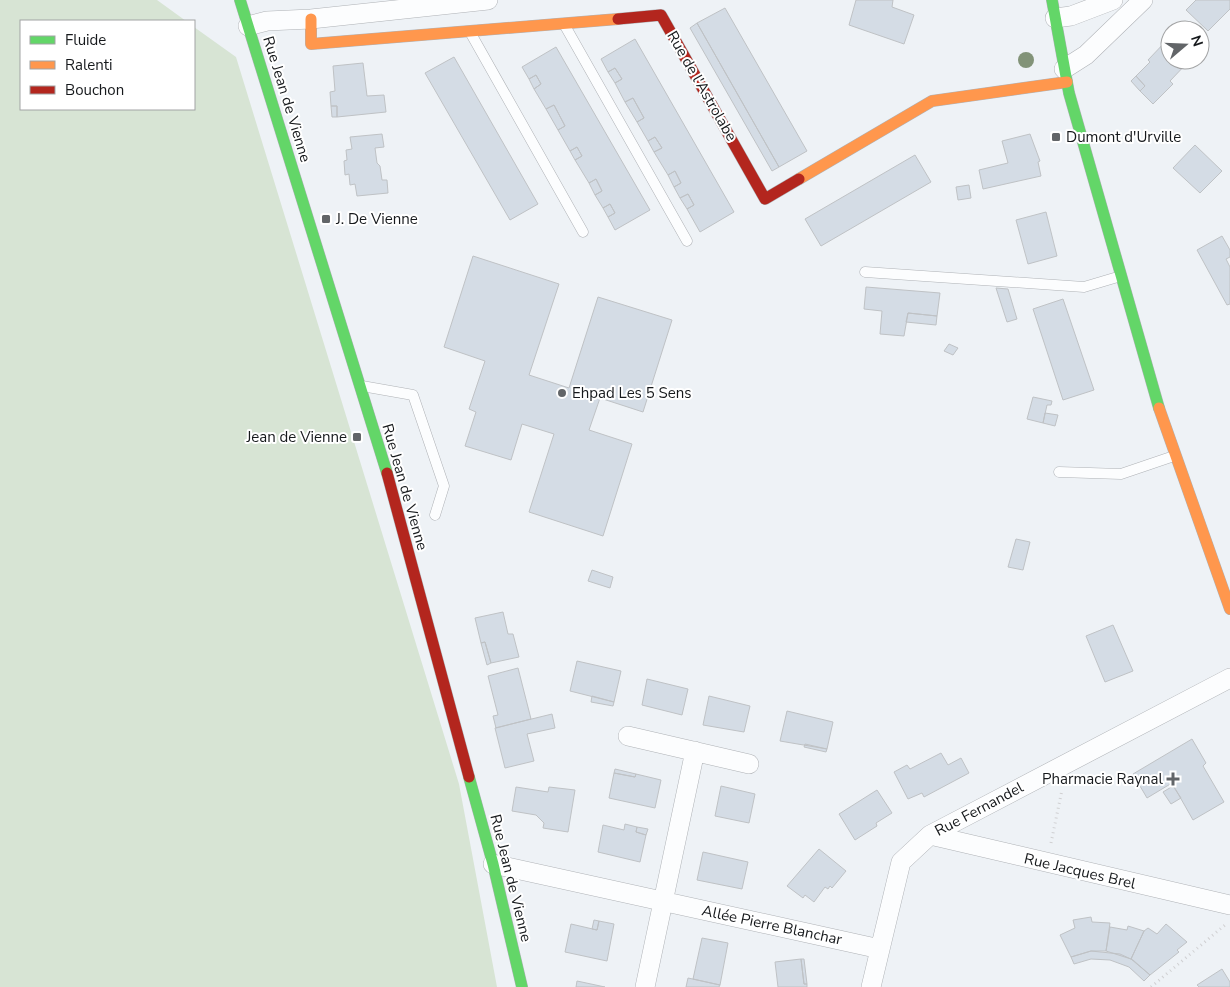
<svg xmlns="http://www.w3.org/2000/svg" width="1230" height="987" viewBox="0 0 1230 987" font-family="'Nunito Sans',sans-serif">
  <style>
    .green { fill: #d7e4d4 }
    .building { fill: #d4dce5; stroke: #bfc2c5 }
    .lines { fill: none; stroke-linecap: round; stroke-linejoin: round }
    .lane-casing { stroke: #afb2b6; stroke-width: 11 }
    .street-casing { stroke: #afb2b6; stroke-width: 20 }
    .fast-casing { stroke: #afb2b6; stroke-width: 12 }
    .slow-casing { stroke: #afb2b6; stroke-width: 12 }
    .jam-casing { stroke: #afb2b6; stroke-width: 12 }
    .path { stroke: #d0d0d2; stroke-width: 3; stroke-dasharray: 1 4; stroke-linecap: butt }
    .lane { stroke: #fcfdfe; stroke-width: 10 }
    .street { stroke: #fcfdfe; stroke-width: 19 }
    .fast { stroke: #63d668; stroke-width: 11 }
    .slow { stroke: #ff974d; stroke-width: 11 }
    .jam { stroke: #b3261e; stroke-width: 11 }
    .tree { fill: #829378 }
    .poi-dot { fill: #626568; stroke: #fff; stroke-width: 2 }
    .labels { text-anchor: middle; stroke-width: 4; stroke-linejoin: round; paint-order: stroke }
    .street-label { font-size: 15px; fill: #16191c; stroke: #fff }
    .poi-label { font-size: 15px; fill: #16191c; stroke: #fff; text-anchor: start }
  </style>
  <rect width="100%" height="100%" fill="#eef2f6"/>
  <path class="green" d="M0 0H157L186 21H21V109H194V27L236 57 459 784 497 987H0Z"/>
  <path class="building" d="M856 0H893L892 7 914 15 904 44 849 25Z
    M1196 0H1230V9L1208 31 1186 10Z
    M725 8 807 151 779 167 697 23Z
    M697 23 779 167 772 171 690 28Z
    M635 39 734 212 700 232 687 209 694 205 688 194 680 198 674 187 681 183 675 171 668 175 654 152 662 148 655 137 648 141 637 122 644 118 633 98 625 102 615 83 622 79 615 68 608 72 601 59Z
    M1167 40 1170 43V60L1188 62 1170 81 1173 84 1153 104 1140 91 1145 86 1136 76 1150 62 1148 60Z
    M556 47 650 210 615 230 608 217 615 213 610 204 603 208 595 195 602 191 596 179 589 183 575 160 582 156 577 147 570 151 558 130 565 126 554 105 546 109 534 89 541 84 536 75 529 79 522 67Z
    M454 57 538 204 510 220 425 73Z
    M363 63 367 96 384 95 386 112 337 117V106H331L330 92 335 91 333 66Z
    M615 68 622 79 615 83 608 72Z
    M536 75 541 84 534 89 529 79Z
    M1136 76 1145 86 1140 91 1131 81Z
    M633 98 644 118 637 122 625 102Z
    M554 105 565 126 558 130 546 109Z
    M331 106H337V117H332Z
    M382 134 384 147 375 148 377 163 380 166 382 180H387L388 193 357 196 355 184 350 185 349 174 345 175 344 161 347 160 346 150 352 149 350 137Z
    M1030 134 1040 161 1038 162 1041 176 983 189 979 170 1008 163 1002 141Z
    M655 137 662 148 654 152 648 141Z
    M1195 145 1222 171 1200 193 1173 168Z
    M577 147 582 156 575 160 570 151Z
    M915 155 931 182 821 246 805 219Z
    M675 171 681 183 674 187 668 175Z
    M596 179 602 191 595 195 589 183Z
    M969 185 971 198 958 200 956 187Z
    M688 194 694 205 687 209 680 198Z
    M610 204 615 213 608 217 603 208Z
    M1046 212 1057 256 1028 264 1016 220Z
    M1222 236 1230 250V257L1226 259 1230 267V304L1227 305 1197 250Z
    M473 256 559 284 529 375 569 388 598 297 672 320 643 412 600 398 589 430 632 444 603 536 529 512 554 434 522 424 511 460 465 446 476 412 469 409 485 361 444 347Z
    M866 287 940 293 937 316 908 313 904 336 880 334 882 311 864 309Z
    M996 288 1008 289 1017 319 1007 322Z
    M1063 299 1094 390 1063 400 1033 309Z
    M908 313 937 316 936 325 906 322Z
    M949 344 958 348 953 355 944 351Z
    M1033 397 1052 401 1051 405H1047L1043 423 1027 419Z
    M1045 413 1058 415 1055 426 1043 423Z
    M1016 539 1030 542 1023 570 1008 567Z
    M592 570 613 577 610 588 588 581Z
    M503 612 508 634H513L519 657 491 663 485 642 481 643 475 618Z
    M1113 625 1133 671 1105 682 1086 636Z
    M485 642 491 663 487 665 481 643Z
    M577 661 621 671 614 702 570 691Z
    M518 668 531 719 496 728 493 716 498 715 488 676Z
    M647 679 688 689 682 715 642 705Z
    M592 696 614 702 613 706 591 702Z
    M709 696 750 706 744 732 703 725Z
    M787 711 833 722 827 749 780 741Z
    M552 714 555 728 527 734 534 761 505 768 495 728Z
    M1192 739 1206 763 1203 766 1224 802 1193 820 1172 783 1147 798 1133 774Z
    M805 744 827 749 826 752 804 747Z
    M941 753 948 765 961 758 969 773 924 797 922 793 908 799 894 772 907 765 910 769Z
    M615 769 636 774 635 777 614 773Z
    M614 773 635 777 636 774 661 780 655 808 609 798Z
    M721 786 755 794 749 823 715 816Z
    M1173 786 1181 798 1171 804 1163 792Z
    M516 787 548 792 549 787 575 790 568 832 543 828 544 823 536 815 512 811Z
    M877 790 892 813 876 823 877 826 855 840 839 814Z
    M625 824 637 827 636 832 646 835 640 862 598 852 603 825 624 830Z
    M637 827 648 829 646 835 636 832Z
    M819 849 846 871 832 888 830 886 828 889 825 887 814 902 805 895 803 898 787 886Z
    M703 852 748 862 742 889 697 880Z
    M1091 917 1092 922 1110 923 1106 951H1091L1071 957 1060 935 1075 928 1073 920Z
    M594 920 599 921 597 930 592 929Z
    M599 921 614 924 607 961 565 952 571 924 597 930Z
    M1166 924 1187 942 1177 950 1179 952 1150 975 1131 959 1144 931 1148 928 1157 934Z
    M1128 926 1144 931 1131 959 1106 951 1110 927 1127 930Z
    M702 938 728 943 720 985 693 979Z
    M1091 951 1120 954 1133 960 1150 975 1144 981 1129 967 1110 960 1091 959 1074 964 1071 957Z
    M801 959 804 984H807V987H778L775 962Z
    M801 959H804L807 984H804Z
    M1222 969 1230 982V987H1199L1197 985Z
    M688 978 720 985 719 987H686Z
    M577 981 605 987H576Z"/>
  <g class="lines">
    <g class="lane-casing">
      <path id="lane" d="M564 24 687 241
        M470 32 583 232
        M865 272 1084 287 1121 276
        M362 386 413 395 444 486 435 515
        M1059 472 1121 474 1174 456"/>
    </g>
    <g class="street-casing">
      <path id="street" d="M1055 18 1071 16 1113 0
        M248 26 267 21 311 19 488 0
        M1064 69 1086 55 1143 0
        M628 736 749 764
        M930 835 1230 905
        M493 864 880 949
        M645 987 695 751
        M871 987 901 862 930 835 1230 678"/>
    </g>
    <g class="fast-casing">
      <path id="fast" d="M240 0 387 473
        M1052 0 1069 93 1159 408
        M469 777 493 864 522 987"/>
    </g>
    <g class="slow-casing">
      <path id="slow" d="M311 19V44L618 19
        M799 179 932 101 1067 82
        M1159 408 1230 609"/>
    </g>
    <g class="jam-casing">
      <path id="jam" d="M618 19 661 15 765 199 799 179
        M387 473 469 777"/>
    </g>
    <path class="path" d="M1051 843 1062 790
      M1151 987 1225 925"/>
    <use href="#lane" class="lane"/>
    <use href="#street" class="street"/>
    <use href="#fast" class="fast"/>
    <use href="#slow" class="slow"/>
    <use href="#jam" class="jam"/>
  </g>
  <circle class="tree" cx="1026" cy="60" r="8"/>
  <g class="poi-dot">
    <rect x="1051" y="132" width="10" height="10" rx="2.5"/>
    <rect x="321" y="214" width="10" height="10" rx="2.5"/>
    <circle cx="562" cy="393" r="5"/>
    <rect x="352" y="432" width="10" height="10" rx="2.5"/>
    <path d="M1170.5 771.5h5v5h5v5h-5v5h-5v-5h-5v-5h5z"/>
  </g>
  <g class="labels">
    <g class="street-label">
      <text transform="translate(702 86) rotate(60)" y="5">Rue de l'Astrolabe</text>
      <text transform="translate(287 99) rotate(73)" y="5">Rue Jean de Vienne</text>
      <text transform="translate(405 487) rotate(74)" y="5">Rue Jean de Vienne</text>
      <text transform="translate(979 809) rotate(-28)" y="5">Rue Fernandel</text>
      <text transform="translate(1080 871) rotate(13)" y="5">Rue Jacques Brel</text>
      <text transform="translate(511 878) rotate(76)" y="5">Rue Jean de Vienne</text>
      <text transform="translate(772 925) rotate(12)" y="5">Allée Pierre Blanchar</text>
    </g>
    <g class="poi-label">
      <text x="1066" y="142">Dumont d'Urville</text>
      <text x="336" y="224">J. De Vienne</text>
      <text x="572" y="398">Ehpad Les 5 Sens</text>
      <text x="347" y="442" text-anchor="end">Jean de Vienne</text>
      <text x="1163" y="784" text-anchor="end">Pharmacie Raynal</text>
    </g>
  </g>
  <rect x="20" y="20" width="175" height="90" fill="#ffffff" stroke="#a2a3a4"/>
  <rect x="30" y="36" width="25" height="8" fill="#63d668" stroke="#a2a3a4"/>
  <text x="65" y="45" font-size="15" fill="#16191c">Fluide</text>
  <rect x="30" y="61" width="25" height="8" fill="#ff974d" stroke="#a2a3a4"/>
  <text x="65" y="70" font-size="15" fill="#16191c">Ralenti</text>
  <rect x="30" y="86" width="25" height="8" fill="#b3261e" stroke="#a2a3a4"/>
  <text x="65" y="95" font-size="15" fill="#16191c">Bouchon</text>
  <g transform="translate(1185 45) rotate(71)"><circle r="24" fill="#ffffff" stroke="#a2a3a4"/>
  <path d="M0-4L9 19L0 12L-9 19Z" fill="#626568"/>
  <text y="-8" font-size="14" font-weight="bold" text-anchor="middle" fill="#16191c">N</text>
  </g>
</svg>
